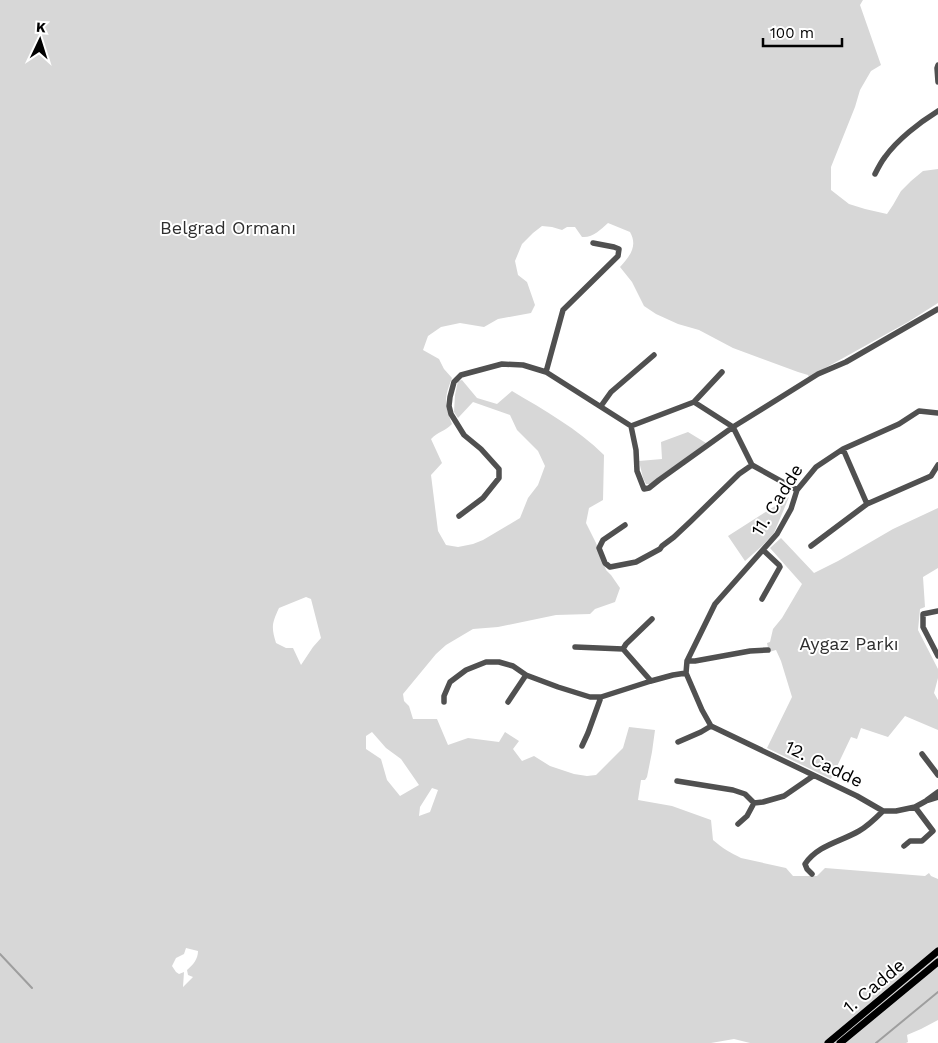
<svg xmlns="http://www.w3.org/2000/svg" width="938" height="1043" viewBox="0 0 938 1043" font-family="'Work Sans',sans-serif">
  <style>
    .green { fill: #d7d7d7; fill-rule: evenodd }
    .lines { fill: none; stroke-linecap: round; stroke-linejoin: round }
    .stream { stroke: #9e9e9e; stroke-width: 2 }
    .major-casing { stroke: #dbdbdb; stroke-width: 8 }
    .minor { stroke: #505050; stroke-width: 5.5 }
    .major { stroke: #000; stroke-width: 7 }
    .labels { text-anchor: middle; stroke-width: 4; stroke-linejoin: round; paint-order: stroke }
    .park-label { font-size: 18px; fill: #2e2e2e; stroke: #fff }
    .street-label { font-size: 18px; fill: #000; stroke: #fff }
  </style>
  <rect width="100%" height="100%" fill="#fff"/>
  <path class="green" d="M0 0H863L860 5 881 65 871 71 860 90 855 107 831 167V190L849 204 865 209 887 214 893 205 901 191 911 181 923 171 938 169V168V303L908 322 809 377 808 375 798 372 733 348 699 330 678 324 656 314 644 306 632 282 620 267C630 256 638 246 630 232L608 223C600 230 593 238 582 237L575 227H567L562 230 552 227 542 226 533 233 522 244 515 261 518 275 527 282 535 305 531 313 498 319 484 327 460 323 441 327 428 336 423 350 439 359 444 369 452 378C444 398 444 404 452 424 446 431 437 432 431 439L442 463 431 475 438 531 446 545 458 547 473 544 483 540 520 518 528 498 538 485 545 466 538 451 517 430 510 415 473 402 458 418 454 412 455 395 458 381 462 380 477 398 497 404 512 391C544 410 578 429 604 455L603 500 589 508 586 523 596 543 606 570 611 575 620 588 615 602 595 609 590 614 556 615 498 627 473 629 446 645 436 654 403 694 404 701 409 706 413 719H437L448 745 468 738 499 742 505 732 519 741 513 749 522 761 534 756 550 766 574 774 587 776 596 775 623 748 629 727 655 730 652 752 647 777 645 780H641L638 800 672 806 711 820 713 840C722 848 731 853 741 858L786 868 793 876H817L825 868 925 876 929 873 931 876 938 879V1020L921 1029 907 1035 908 1042 906 1043H750L734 1039 711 1043H0ZM306 597 311 599 321 638 313 647 301 665 293 648H286L276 643C271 627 272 623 279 608ZM372 732 386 748 401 759 419 785 400 796 387 780 381 759 366 749V736ZM432 788 438 790 430 812 419 816 420 807ZM186 948 198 951C198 959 193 965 187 970L188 975 193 977 183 987 184 972 179 974 176 972 172 966 176 958 184 954Z
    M688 432 706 443 650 484H646L643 478 639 461 662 459 661 442Z
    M789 497 774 533 762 546 745 561 728 536Z
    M938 508V568L923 577 925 607 920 609 918 630 938 669V678L934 693 938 700V730L905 716 888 737 861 728 857 739 851 737 831 779 767 748 792 697 781 661 776 650 769 652 767 643 770 642 773 629 782 618 802 584 770 548 781 538 814 573 838 561 893 529Z"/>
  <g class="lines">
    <path class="stream" d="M0 954 32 988
      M876 1043 938 992"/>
    <g class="major-casing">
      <path id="major" d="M828 1043 938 951
        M840 1043 938 962"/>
    </g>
    <path class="minor" d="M938 65 937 68 938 82
      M875 174C878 168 881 162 885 157 897 140 920 122 938 111
      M546 372 563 310 618 256 619 249 614 247 593 243
      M694 402 733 427 752 465 797 490
      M601 406 611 392 654 355
      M631 426 636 450 637 471 644 489 649 488 659 480 733 427 818 374 846 362 938 309
      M631 426 694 402 722 372
      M843 449 867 504
      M459 516 483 498 499 478V469L481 449 464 435 451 414 449 406 450 397 454 382 461 375 502 364 523 365 546 372 631 426
      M625 525 603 540 599 548 605 563 610 567 636 562 660 549 662 546 674 537 691 521 739 474 752 465
      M811 546 867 504 931 476 938 465
      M762 599 780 567 779 565 763 550
      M938 611 923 614V627L938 656
      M575 647 623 649
      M687 661H695L750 651 768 650
      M651 681 623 649 626 644 652 619
      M444 702V696L450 682 466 670 486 662H499L513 666 526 675 558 687 590 697H601L651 681 673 675 686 673
      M508 702 526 675
      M711 726 702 710 686 673 687 661 715 604 777 534 791 509 797 490 816 467 843 449 899 424 919 411 938 413
      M711 726 857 796 883 811H896L915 807 926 801 938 797
      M678 742 701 732 711 726
      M582 746 588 733 601 697
      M922 754 938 775
      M677 781 733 790 745 794 754 803 763 802 784 796 813 776
      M927 800 938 792
      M738 824 747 816 754 803
      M904 846 910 841H922L933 831 915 807
      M812 874 807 869 805 864C818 845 840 842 859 831 868 826 876 818 883 811"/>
    <use href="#major" class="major"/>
  </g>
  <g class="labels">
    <g class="park-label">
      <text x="228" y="234">Belgrad Ormanı</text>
      <text x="849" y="650">Aygaz Parkı</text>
    </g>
    <g class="street-label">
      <text transform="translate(777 500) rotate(-58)" y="6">11. Cadde</text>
      <text transform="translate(824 764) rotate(26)" y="6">12. Cadde</text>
      <text transform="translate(874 986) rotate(-40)" y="6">1. Cadde</text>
    </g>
  </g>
  <g transform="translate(40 40) rotate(4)" stroke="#ffffff" stroke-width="4" paint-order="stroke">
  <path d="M0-4L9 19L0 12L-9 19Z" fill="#000000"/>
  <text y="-8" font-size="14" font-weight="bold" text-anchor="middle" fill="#000000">K</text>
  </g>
  <path d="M763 38v8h79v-8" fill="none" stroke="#000000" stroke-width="2.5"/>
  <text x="770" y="38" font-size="15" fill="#000000" stroke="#ffffff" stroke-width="4" paint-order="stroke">100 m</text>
</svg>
